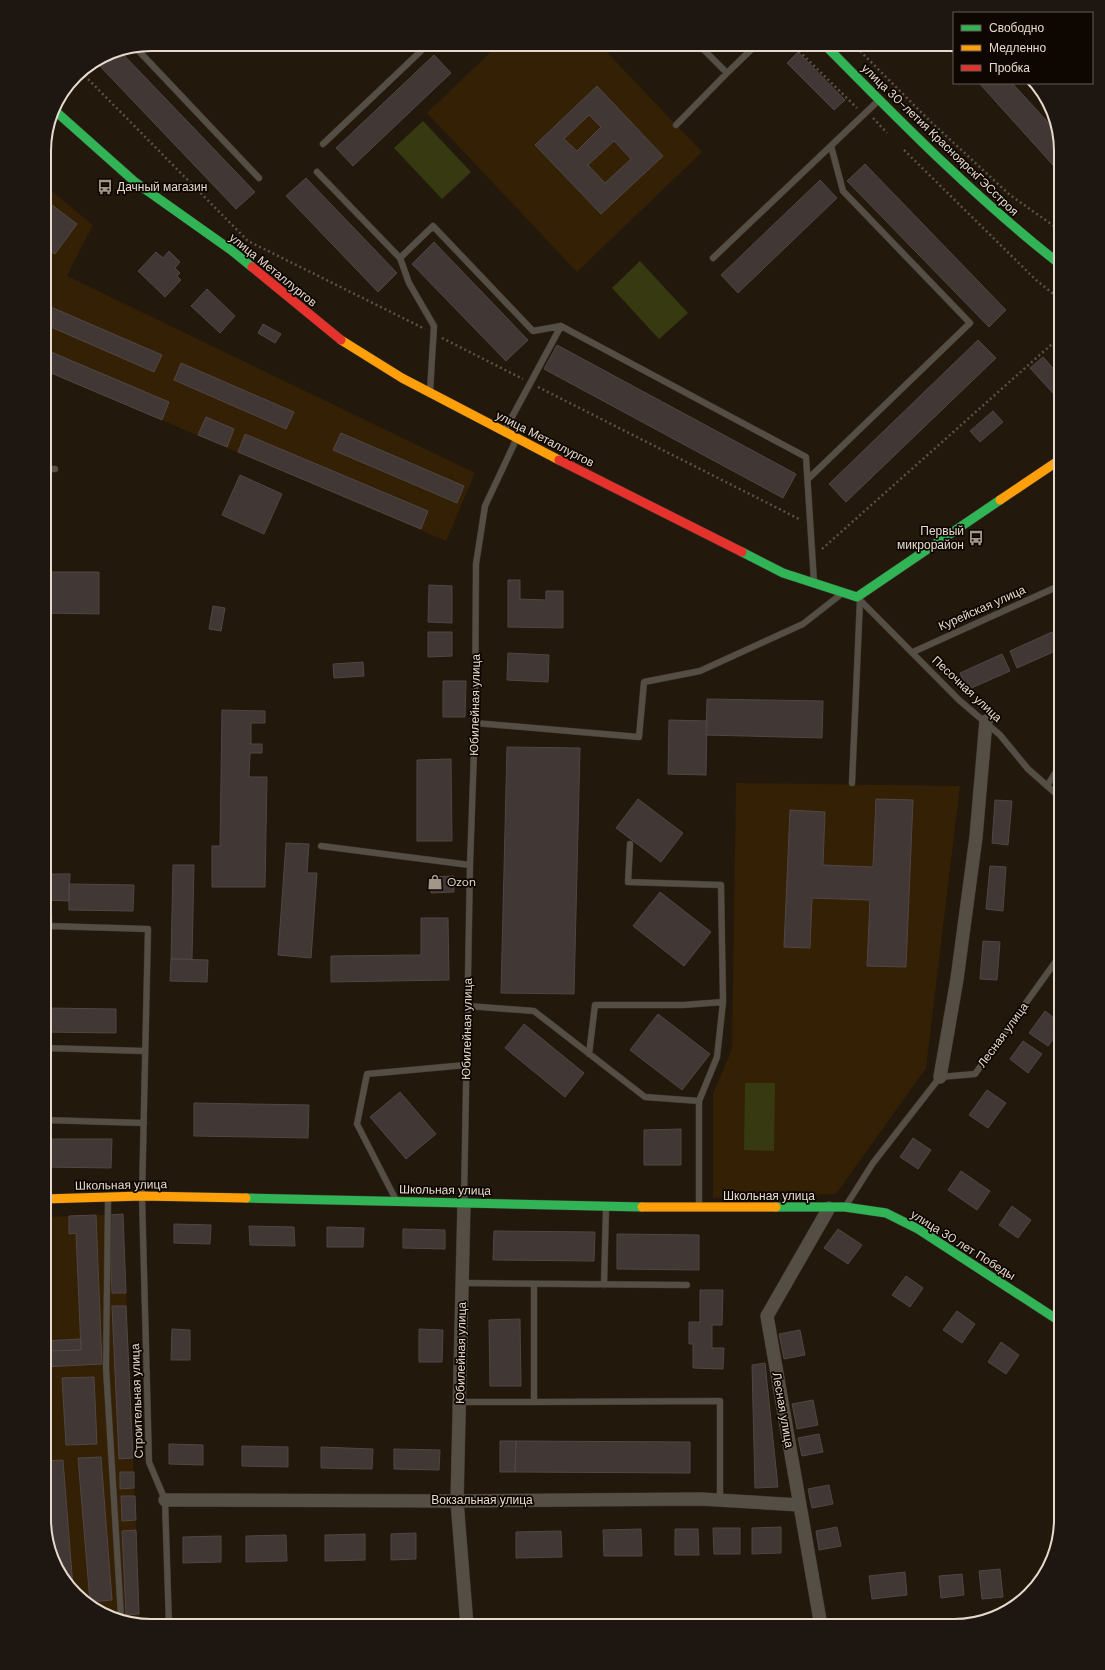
<svg xmlns="http://www.w3.org/2000/svg" width="1105" height="1670" viewBox="0 0 1105 1670" font-family="'DM Sans',sans-serif">
  <style>
    .built { fill: #342004 }
    .green { fill: #373a11 }
    .building { fill: #413735; stroke: #504644; fill-rule: evenodd }
    .lines { fill: none; stroke-linecap: round; stroke-linejoin: round }
    .lane-casing { stroke: #3c342c; stroke-width: 7 }
    .street-casing { stroke: #3c342c; stroke-width: 14 }
    .fast-casing { stroke: #3c342c; stroke-width: 10 }
    .slow-casing { stroke: #3c342c; stroke-width: 10 }
    .jam-casing { stroke: #3c342c; stroke-width: 10 }
    .path { stroke: #5a534a; stroke-width: 2.5; stroke-dasharray: 2 3; stroke-linecap: butt }
    .lane { stroke: #554e45; stroke-width: 6 }
    .street { stroke: #554e45; stroke-width: 13 }
    .fast { stroke: #30b455; stroke-width: 9 }
    .slow { stroke: #ff9f0a; stroke-width: 9 }
    .jam { stroke: #e5322d; stroke-width: 9 }
    .labels { text-anchor: middle; stroke-width: 3.5; stroke-linejoin: round; paint-order: stroke }
    .street-label { font-size: 12px; fill: #e7dacd; stroke: #0d0601 }
    .poi-label { font-size: 12px; fill: #e7dacd; stroke: #0d0601; text-anchor: start }
    .rim { fill: none; stroke: #e7dacd; stroke-width: 2 }
  </style>
  <rect width="100%" height="100%" fill="#22180c"/>
  <path class="built" d="M499 44H599L702 152 577 272 427 113Z
    M44 185 93 225 67 276 475 473 446 541 44 370Z
    M736 783 960 786 926 1068 836 1194 713 1198V1094L732 1049Z
    M123 1214 140 1624 97 1612 58 1572 44 1519V1217Z"/>
  <path class="green" d="M423 121 471 172 442 199 394 148Z
    M640 261 688 313 659 339 612 288Z
    M745 1083H775L774 1151 744 1150Z"/>
  <path class="building" d="M717 44H733L725 52Z
    M944 44H954V55Z
    M119 50 255 192 236 209 96 62 110 52Z
    M798 52 845 100 834 110 787 63Z
    M434 55 451 73 353 166 336 148Z
    M979 83H1012L1056 131 1061 151V174Z
    M597 86 663 156 601 214 535 145ZM589 115 601 127 577 151 564 139ZM614 141 631 159 605 183 588 165Z
    M865 164 1006 310 989 327 847 181Z
    M306 178 397 273 378 292 286 196Z
    M820 180 837 198 738 293 721 275Z
    M44 199 77 224 55 254 44 246Z
    M434 242 528 340 506 361 412 264Z
    M169 251 180 262 175 268 180 273 177 276 181 280 165 297 138 271 156 252 163 258Z
    M207 289 235 316 220 333 191 306Z
    M44 304 162 355 154 372 44 324Z
    M263 324 281 334 275 343 258 333Z
    M978 340 996 358 846 502 829 484Z
    M557 345 796 474 783 498 544 369Z
    M44 349 169 402 162 420 44 370Z
    M1043 357 1061 377V402L1030 368Z
    M181 363 294 412 286 429 174 380Z
    M993 411 1003 422 980 442 970 431Z
    M206 417 234 429 227 447 198 435Z
    M341 433 464 486 457 503 333 450Z
    M245 434 428 511 421 529 238 452Z
    M240 475 282 494 264 534 222 515Z
    M44 572H99V614L44 613Z
    M508 580H520V599L546 600V591H563V628L508 627Z
    M429 585 452 586V623L428 622Z
    M213 606 225 608 221 631 209 629Z
    M428 632H452V656L428 657Z
    M1052 632 1060 649 1017 668 1010 651Z
    M508 653 549 655 548 682 507 680Z
    M1002 654 1010 671 967 690 960 673Z
    M363 662 364 676 334 678 333 664Z
    M443 681H466L465 717H443Z
    M707 699 823 701 822 738 706 735Z
    M222 710 265 711V723H251V744H262V753H250L249 777H267L265 887H212V846H220Z
    M669 720 707 721 706 775 668 774Z
    M507 747 580 748 574 994 501 993Z
    M451 759 452 841H417V760Z
    M638 799 683 833 661 862 616 828Z
    M876 799 913 800 906 967 867 966 870 900 812 898 810 948 784 947 790 810 825 812 823 865 873 867Z
    M995 800 1012 801 1008 845 992 843Z
    M286 843 309 844 307 873H317L311 958 278 955Z
    M173 865H194L192 959H171Z
    M990 866 1006 867 1003 911 986 909Z
    M44 874H70L69 901 44 900Z
    M454 876V892L431 893V877Z
    M69 884 134 885 133 911 69 910Z
    M660 892 711 932 684 966 633 926Z
    M421 918H448L449 980 331 982V956L421 955Z
    M983 941 1000 942 997 980 980 979Z
    M171 959 208 960 207 982 170 981Z
    M44 1008 116 1009V1033L44 1032Z
    M1045 1011 1061 1023V1028L1048 1046 1029 1033Z
    M658 1014 710 1054 682 1090 630 1050Z
    M524 1024 584 1073 565 1097 505 1048Z
    M1023 1041 1042 1054 1028 1073 1010 1059Z
    M987 1090 1006 1103 988 1128 969 1115Z
    M400 1092 436 1134 406 1159 370 1117Z
    M194 1103 309 1105 308 1138 194 1136Z
    M681 1129V1165H644V1130Z
    M913 1138 931 1150 918 1169 900 1157Z
    M44 1139H112L111 1168 44 1167Z
    M961 1171 990 1191 977 1210 948 1190Z
    M1012 1206 1031 1220 1018 1238 999 1225Z
    M123 1214 126 1293H112L109 1215Z
    M96 1215 102 1364 44 1367V1351L81 1350 76 1233 69 1234V1216Z
    M44 1220H50L48 1264 44 1263Z
    M174 1224 211 1225 210 1244 174 1243Z
    M249 1226 294 1227 295 1246 250 1245Z
    M327 1227 364 1228 363 1247H327Z
    M403 1229 445 1230V1249L403 1248Z
    M838 1229 862 1245 848 1264 824 1248Z
    M494 1231 595 1232 594 1261 493 1260Z
    M617 1234 699 1235V1270L617 1269Z
    M906 1276 923 1288 910 1307 892 1295Z
    M700 1290H723L722 1325H712V1348H724L723 1369 693 1368V1344H689V1322H700Z
    M112 1306H126L133 1458 119 1459Z
    M957 1311 975 1324 962 1343 943 1330Z
    M520 1319 521 1386H490L489 1320Z
    M172 1329 190 1330V1360H171Z
    M419 1329 443 1330 442 1362H419Z
    M800 1330 805 1355 784 1359 779 1334Z
    M81 1339V1350L44 1351V1341Z
    M1001 1342 1019 1355 1006 1374 988 1362Z
    M765 1363 778 1487 755 1488 752 1365Z
    M94 1377 97 1444 66 1445 62 1378Z
    M44 1380 48 1446H44Z
    M813 1400 818 1425 797 1429 792 1404Z
    M819 1434 823 1452 802 1456 798 1438Z
    M500 1441H516L515 1472H500Z
    M516 1441 690 1442V1473L515 1472Z
    M169 1444 203 1445V1465L169 1464Z
    M242 1446 288 1447V1467L242 1466Z
    M321 1447 373 1449 372 1469 321 1468Z
    M394 1449 440 1450 439 1470 394 1469Z
    M101 1457 112 1600 90 1602 78 1458Z
    M63 1460 73 1587 58 1572 48 1532 44 1461Z
    M120 1472H134V1488L120 1489Z
    M829 1485 833 1504 812 1508 808 1489Z
    M121 1496H135L136 1520 122 1521Z
    M781 1527V1553L752 1554V1528Z
    M837 1527 841 1546 819 1550 816 1531Z
    M713 1528H740V1554H714Z
    M641 1529 642 1556H604L603 1530Z
    M675 1529H698L699 1555H675Z
    M136 1530 139 1614 126 1615 122 1531Z
    M561 1531 562 1557 516 1558V1532Z
    M416 1533V1559L391 1560V1534Z
    M365 1534V1560L325 1561V1535Z
    M286 1535 287 1561 246 1562V1536Z
    M221 1536V1562L183 1563V1537Z
    M1000 1569 1003 1597 982 1599 979 1571Z
    M905 1572 907 1595 872 1599 869 1576Z
    M962 1574 964 1595 941 1598 939 1576Z"/>
  <g class="lines">
    <g class="lane-casing">
      <path id="lane" d="M698 44 727 73 757 44
        M135 47 259 178
        M676 125 727 73
        M323 144 421 51 415 44
        M317 172 400 258 409 283 434 326 430 391
        M400 258 433 226 533 331 561 326 806 457 814 582
        M713 258 878 101
        M505 430 561 326
        M44 469H55
        M808 479 970 323 843 191 831 146
        M858 598 959 700 1000 735 1028 769 1061 798
        M913 652 1061 585
        M475 723 639 737 644 682 700 671 803 624 840 595
        M852 783 860 600
        M1047 786 1061 764
        M630 844 628 882 721 885 723 1002
        M321 846 470 865
        M44 918H49V926L148 929 142 1196 149 1462 165 1500 169 1626
        M468 1006 534 1011 645 1097 699 1101V1206
        M44 1048 145 1051
        M589 1054 595 1005H683L723 1002 717 1057 699 1101
        M44 1120 144 1123
        M108 1199 106 1368 121 1617 117 1618
        M396 1200 357 1124 367 1074 466 1065
        M464 1201 470 865 475 723 476 564 485 506 516 440
        M847 1204 873 1163 940 1077 975 1074 1061 954
        M462 1283 687 1285
        M604 1285 606 1208
        M460 1402H534V1284
        M534 1402 720 1401V1500"/>
    </g>
    <g class="street-casing">
      <path id="street" d="M940 1077 957 979 976 837 986 721
        M464 1203 457 1501 467 1626
        M165 1500 457 1501 701 1499 800 1505
        M821 1626 767 1316 829 1208"/>
    </g>
    <g class="fast-casing">
      <path id="fast" d="M824 44C900 121 975 198 1061 265
        M53 109 135 182 231 250 252 267
        M742 552 783 573 857 597 1000 500
        M246 1198 642 1207
        M776 1207H845L886 1213 918 1229 1061 1322"/>
    </g>
    <g class="slow-casing">
      <path id="slow" d="M341 340 402 378 559 460
        M1000 500 1061 459
        M44 1199 142 1196 246 1198
        M642 1207H776"/>
    </g>
    <g class="jam-casing">
      <path id="jam" d="M252 267 341 340
        M559 460 742 552"/>
    </g>
    <path class="path" d="M792 44 857 108
      M853 44 929 120 1010 195 1061 231
      M81 72 248 241 425 329
      M873 118 887 133
      M904 150 1036 280 1061 300
      M442 338 523 379
      M538 387 801 520
      M822 549 1061 336"/>
    <use href="#lane" class="lane"/>
    <use href="#street" class="street"/>
    <use href="#fast" class="fast"/>
    <use href="#slow" class="slow"/>
    <use href="#jam" class="jam"/>
  </g>
  <defs>
    <g id="bus-bare" transform="scale(1.2)"><path d="M-5-6H5V4H4V6H2V4H-2V6H-4V4H-5ZM-3.5-4V0h7V-4ZM-3.5 1.2v1.5H-2V1.2ZM2 1.2v1.5H3.5V1.2Z" fill="#a29689" stroke="#0d0601" stroke-width="2.5" paint-order="stroke"/></g>
    <g id="shop-bare" transform="scale(1.2)"><path d="M-5-2.5h2.3a2.7 3.5 0 0 1 5.4 0H5L5.5 6h-11ZM-1.5-2.5h3a1.5 2.3 0 0 0-3 0Z" fill="#a29689" stroke="#0d0601" stroke-width="2.5" paint-order="stroke"/></g>
  </defs>
  <g fill-rule="evenodd">
    <use href="#bus-bare" x="105" y="187"/>
    <use href="#bus-bare" x="976" y="538"/>
    <use href="#shop-bare" x="435" y="882"/>
  </g>
  <g class="labels">
    <g class="street-label">
      <text transform="translate(940 140) rotate(44)" y="4">улица 30-летия КрасноярскГЭСстроя</text>
      <text transform="translate(273 270) rotate(39)" y="4">улица Металлургов</text>
      <text transform="translate(545 439) rotate(27)" y="4">улица Металлургов</text>
      <text transform="translate(982 608) rotate(-24)" y="4">Курейская улица</text>
      <text transform="translate(967 689) rotate(43)" y="4">Песочная улица</text>
      <text transform="translate(475 705) rotate(-89)" y="4">Юбилейная улица</text>
      <text transform="translate(467 1029) rotate(-89)" y="4">Юбилейная улица</text>
      <text transform="translate(1003 1035) rotate(-54)" y="4">Лесная улица</text>
      <text transform="translate(121 1185) rotate(-1)" y="4">Школьная улица</text>
      <text transform="translate(445 1190) rotate(1)" y="4">Школьная улица</text>
      <text x="769" y="1200">Школьная улица</text>
      <text transform="translate(963 1245) rotate(32)" y="4">улица 30 лет Победы</text>
      <text transform="translate(461 1353) rotate(-89)" y="4">Юбилейная улица</text>
      <text transform="translate(137 1401) rotate(-92)" y="4">Строительная улица</text>
      <text transform="translate(783 1410) rotate(80)" y="4">Лесная улица</text>
      <text x="482" y="1504">Вокзальная улица</text>
    </g>
    <g class="poi-label">
      <text x="117" y="191">Дачный магазин</text>
      <text x="964" y="535" text-anchor="end">Первый<tspan x="964" dy="14">микрорайон</tspan></text>
      <text x="447" y="886">Ozon</text>
    </g>
  </g>
  <path d="M0 0H1105V1670H0ZM151 51H954A100 100 0 0 1 1054 151V1519A100 100 0 0 1 954 1619H151A100 100 0 0 1 51 1519V151A100 100 0 0 1 151 51Z" fill="#1e1711" fill-rule="evenodd"/>
  <path class="rim" d="M151 51H954A100 100 0 0 1 1054 151V1519A100 100 0 0 1 954 1619H151A100 100 0 0 1 51 1519V151A100 100 0 0 1 151 51Z"/>
  <rect x="953" y="12" width="140" height="72" fill="#0d0601" stroke="#645b53"/>
  <rect x="961" y="25" width="20" height="6" fill="#30b455" stroke="#645b53"/>
  <text x="989" y="32" font-size="12" fill="#e7dacd">Свободно</text>
  <rect x="961" y="45" width="20" height="6" fill="#ff9f0a" stroke="#645b53"/>
  <text x="989" y="52" font-size="12" fill="#e7dacd">Медленно</text>
  <rect x="961" y="65" width="20" height="6" fill="#e5322d" stroke="#645b53"/>
  <text x="989" y="72" font-size="12" fill="#e7dacd">Пробка</text>
</svg>
